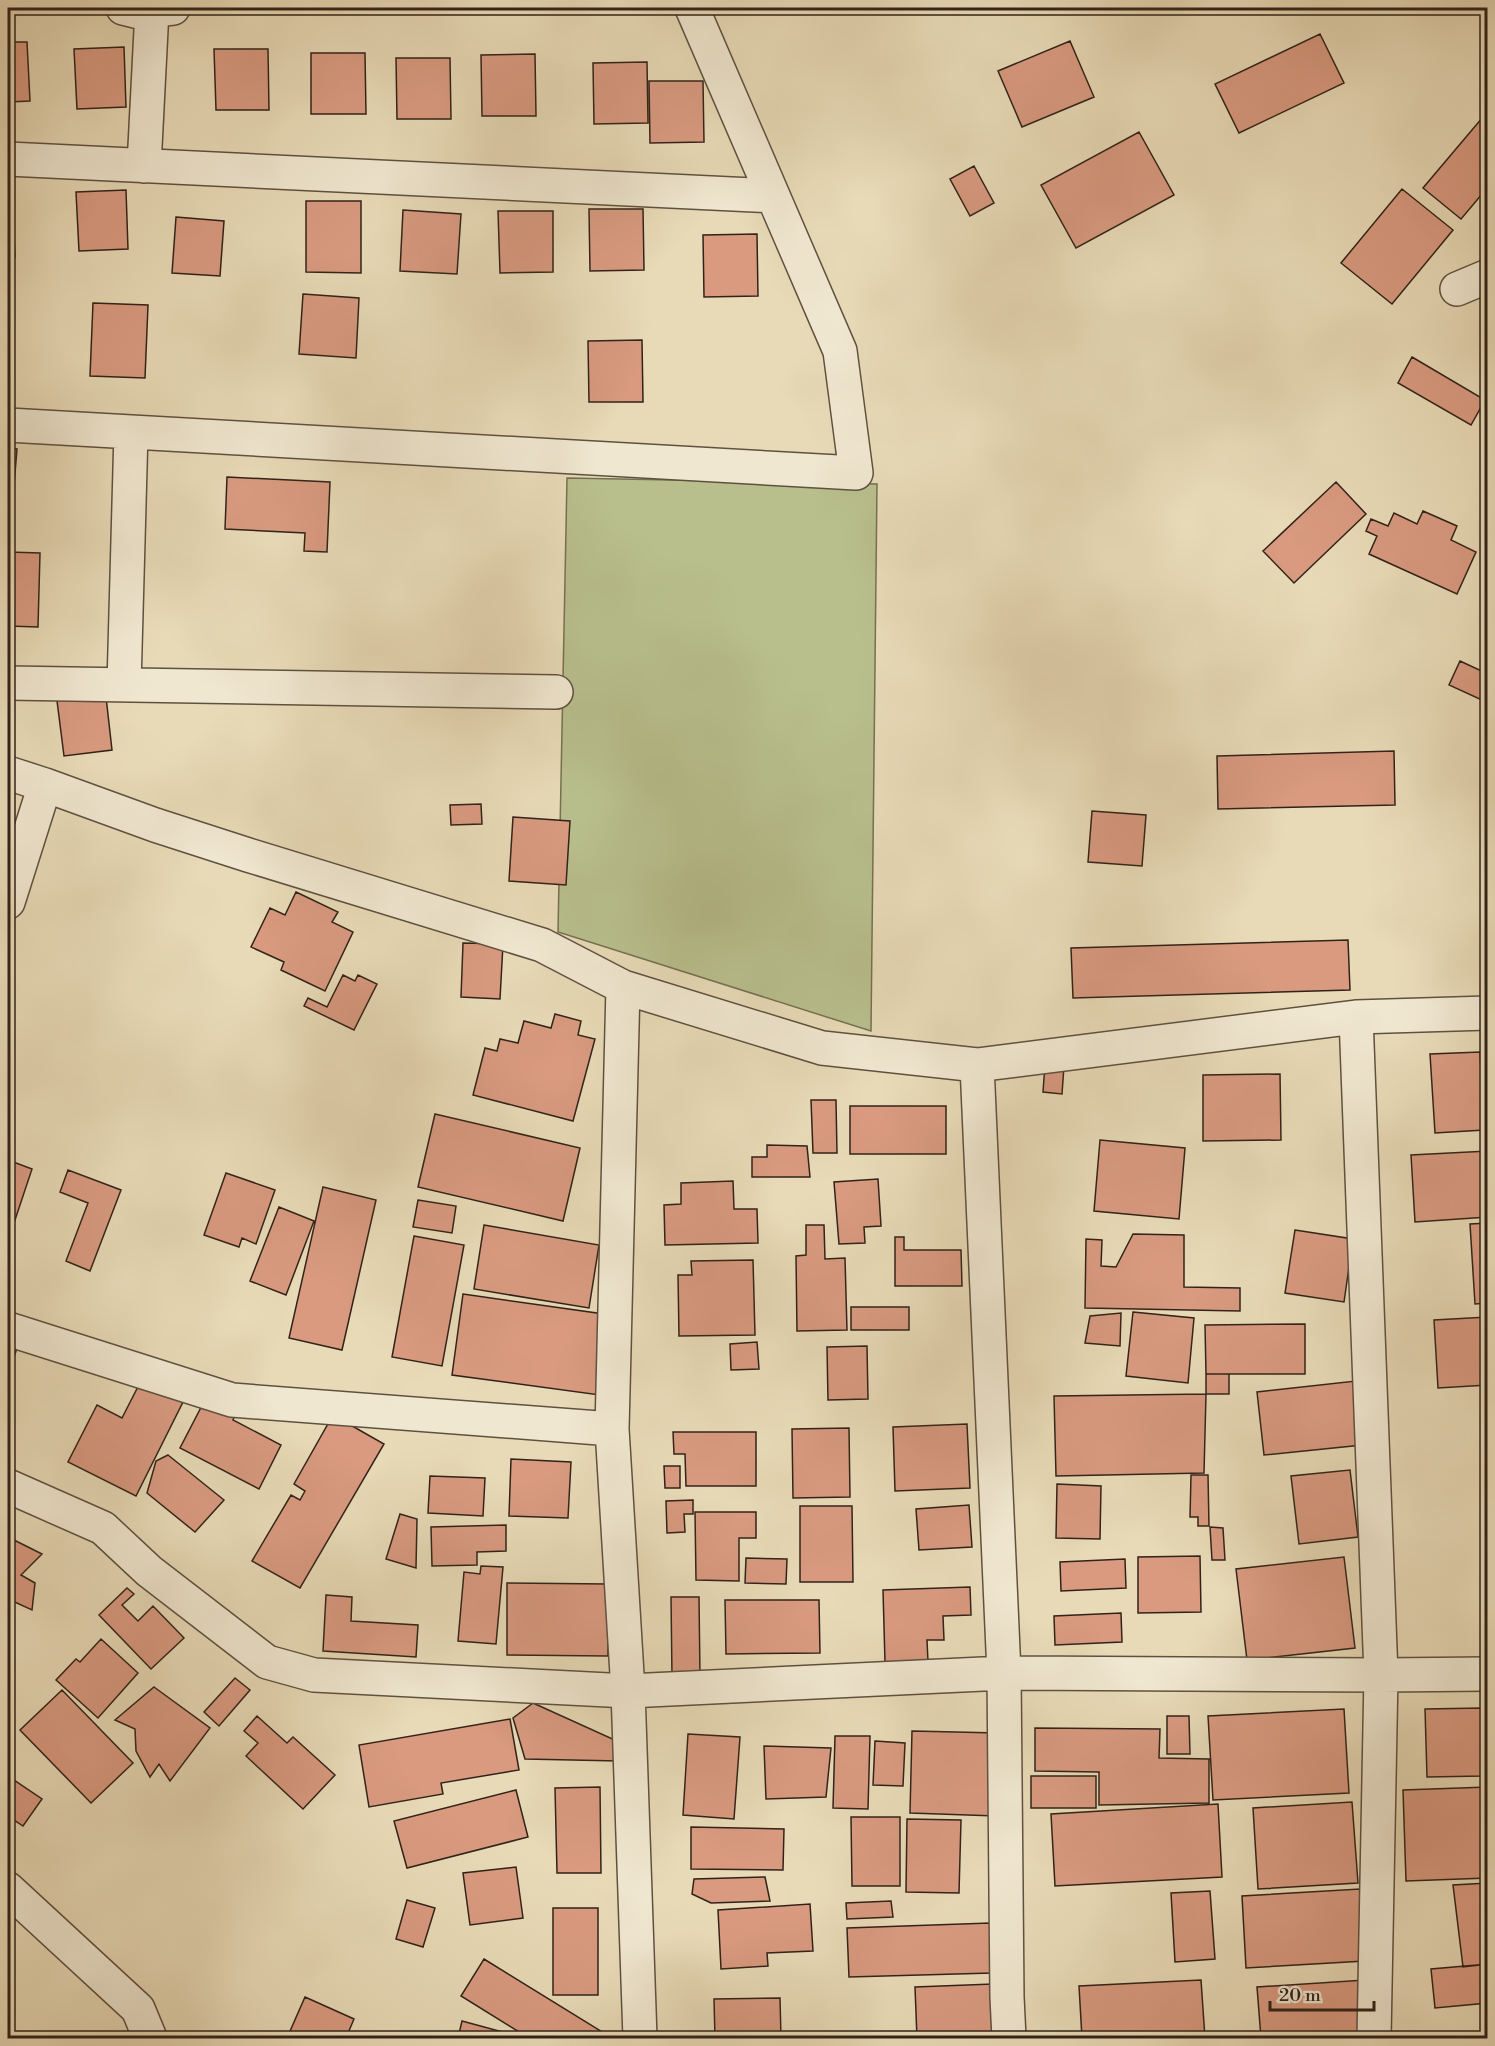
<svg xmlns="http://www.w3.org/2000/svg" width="1495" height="2046" viewBox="0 0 1495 2046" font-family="'Libre Bodoni',serif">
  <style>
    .green { fill: #b8bf8d; stroke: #747153; stroke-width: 1.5 }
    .building { fill: #d99a80; stroke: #312319; stroke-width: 1.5 }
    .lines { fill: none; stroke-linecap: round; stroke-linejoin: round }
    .minor-casing { stroke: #5f5140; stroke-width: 36 }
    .minor { stroke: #f0e7d0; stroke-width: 33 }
  </style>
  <rect width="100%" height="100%" fill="#e8dab7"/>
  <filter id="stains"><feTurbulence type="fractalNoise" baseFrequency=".00333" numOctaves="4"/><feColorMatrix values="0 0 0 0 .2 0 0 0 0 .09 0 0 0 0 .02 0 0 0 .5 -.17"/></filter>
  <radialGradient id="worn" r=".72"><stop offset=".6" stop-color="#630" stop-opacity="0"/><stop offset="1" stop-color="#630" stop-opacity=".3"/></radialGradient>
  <path class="green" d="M567 478 877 484 871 1031 558 932Z"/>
  <path class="building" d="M1320 34 1344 83 1239 133 1215 84Z
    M1070 41 1094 97 1022 127 998 71Z
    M8 42H27L30 101 8 102Z
    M124 47 126 107 77 109 74 49Z
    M214 49H268L269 110H216Z
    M311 53H365L366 114H311Z
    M535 54 536 116H482L481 55Z
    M396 58H450L451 119H397Z
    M647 62 648 123 594 124 593 63Z
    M649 81H703L704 142 650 143Z
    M1488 111V187L1461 219 1423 188Z
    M1139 132 1174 195 1076 248 1041 185Z
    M974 166 994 203 970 216 950 179Z
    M1402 189 1453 230 1392 304 1341 263Z
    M126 190 128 249 79 251 76 192Z
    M12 197 15 257 8 258V198Z
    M306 201H361V273L306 272Z
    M589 209H643L644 270 590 271Z
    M403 210 461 214 457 274 400 271Z
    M498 211H553V272L500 273Z
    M176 217 224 221 220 276 172 273Z
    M757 234 758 296 704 297 703 235Z
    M303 294 359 298 356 358 299 354Z
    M93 303 148 305 145 378 90 376Z
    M642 340 643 402H589L588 341Z
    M1412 357 1485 400 1471 425 1398 383Z
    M8 448 17 449 11 522H8Z
    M227 477 330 482 327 552 304 551 305 533 225 529Z
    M1336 482 1366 514 1294 583 1263 551Z
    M1423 511 1457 526 1451 540 1476 552 1457 594 1369 554 1377 536 1366 531 1371 519 1388 526 1394 513 1417 524Z
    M1488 549V565L1483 558Z
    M8 552 40 553 38 627 8 626Z
    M1460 661 1488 674V693L1484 701 1449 685Z
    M105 688 112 750 64 756 56 693Z
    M1394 751 1395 805 1218 809 1217 756Z
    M481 804 482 824 451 825 450 805Z
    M1092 811 1146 815 1142 866 1088 862Z
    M513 817 570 821 566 885 509 881Z
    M296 892 338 912 332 922 353 932 325 991 281 970 284 962 251 947 270 908 285 915Z
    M1348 940 1350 990 1073 998 1071 948Z
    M463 943 503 944 500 999 461 997Z
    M343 975 355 981 358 975 377 984 354 1030 304 1006 308 998 327 1007Z
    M555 1014 581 1021 578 1035 595 1039 573 1121 473 1095 485 1048 497 1051 500 1039 518 1043 524 1021 551 1028Z
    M1480 1052 1484 1130 1435 1133 1430 1054Z
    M1045 1064 1064 1066 1062 1094 1043 1092Z
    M1280 1074 1281 1140 1203 1141V1075Z
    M811 1100H836L837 1153H813Z
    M850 1106H946V1154H850Z
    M435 1114 580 1148 563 1221 418 1187Z
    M1100 1140 1185 1148 1179 1219 1094 1211Z
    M767 1145 807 1146 810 1177H752V1157H767Z
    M1488 1151V1217L1415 1222 1411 1155Z
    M8 1160 32 1169 8 1241Z
    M68 1170 121 1190 90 1271 66 1261 88 1203 60 1192Z
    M226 1173 275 1190 256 1244 242 1238 239 1247 204 1235Z
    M878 1179 881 1226 864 1227 865 1243 839 1244 834 1182Z
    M733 1181 734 1209H757L758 1243 665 1245 664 1205 681 1204V1183Z
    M323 1187 376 1200 342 1350 289 1338Z
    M418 1200 456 1206 452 1233 413 1227Z
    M279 1207 314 1221 286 1295 250 1281Z
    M1488 1223V1303L1475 1304 1470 1224Z
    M484 1225 599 1245 589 1308 474 1289Z
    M806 1225H824L825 1259 845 1258 847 1330 797 1331 796 1256 806 1255Z
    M1295 1230 1353 1239 1344 1302 1285 1293Z
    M1133 1234 1184 1235V1287L1240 1288V1311L1085 1308 1086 1239 1102 1240 1101 1266 1116 1267Z
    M414 1236 464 1245 442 1366 392 1357Z
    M895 1237H904V1250H961L962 1286H895Z
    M753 1260 755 1335 679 1336 678 1275H692L691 1261Z
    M463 1294 618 1316 607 1396 452 1375Z
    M851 1307H909V1330H851Z
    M1133 1312 1194 1318 1188 1383 1126 1376Z
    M1121 1313 1120 1346 1085 1343 1090 1316Z
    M1488 1317V1385L1438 1388 1434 1320Z
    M1305 1324V1374H1206L1205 1325Z
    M8 1329 22 1334 8 1374Z
    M757 1342 759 1369 731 1370 730 1344Z
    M867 1346 868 1399 828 1400 827 1347Z
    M146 1371 188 1392 136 1496 68 1462 97 1405 122 1418Z
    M1206 1374H1229V1394H1206Z
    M1365 1380 1372 1444 1264 1455 1257 1392Z
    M209 1392 239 1407 233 1420 281 1445 259 1489 180 1448Z
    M1206 1394 1204 1473 1056 1476 1054 1396Z
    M333 1415 384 1444 300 1588 252 1561 291 1495 300 1500 305 1491 294 1484Z
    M967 1424 970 1488 895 1491 893 1427Z
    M849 1428 850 1497 793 1498 792 1429Z
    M673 1432H756V1486H686L685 1454H674Z
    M168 1455 224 1500 195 1532 147 1493 156 1461Z
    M511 1459 571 1462 568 1518 509 1516Z
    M664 1466H680V1488H665Z
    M1350 1470 1358 1537 1299 1544 1291 1476Z
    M1191 1475H1208L1209 1526H1198V1517H1190Z
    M430 1476 485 1478 483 1516 428 1513Z
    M1057 1484 1101 1486 1100 1539 1056 1538Z
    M693 1500V1514H684L685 1532 667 1533 666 1501Z
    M969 1505 972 1547 919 1550 916 1509Z
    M800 1506H852L853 1582H800Z
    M695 1512H756V1538H739V1581L696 1580Z
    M400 1514 417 1519 416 1568 386 1559Z
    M506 1525V1551L477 1552V1565L432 1566 431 1527Z
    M1210 1527 1223 1528 1225 1560H1212Z
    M8 1537 42 1554 21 1575 35 1583 32 1610 8 1599Z
    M1200 1556 1201 1612 1138 1613V1557Z
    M1344 1557 1355 1648 1247 1660 1236 1569Z
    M746 1558 787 1559 786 1584 745 1583Z
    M1125 1559 1126 1588 1061 1591 1060 1562Z
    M481 1566 503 1567 496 1644 458 1641 464 1572 480 1574Z
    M507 1583 608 1584V1656L507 1655Z
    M970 1587 971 1615 943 1616 944 1640H927L928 1662H885L883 1590Z
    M127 1588 134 1594 122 1605 138 1621 153 1606 184 1638 151 1669 99 1615Z
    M326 1595 352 1597 351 1621 418 1625 416 1657 323 1651Z
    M671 1597H699L700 1677 672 1678Z
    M725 1600H819L820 1653 726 1654Z
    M1121 1613 1122 1642 1055 1645 1054 1616Z
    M101 1639 138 1673 98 1718 56 1680 76 1659 80 1662Z
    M235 1678 250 1690 219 1726 204 1712Z
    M154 1687 210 1728 170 1781 159 1764 150 1777 136 1751 135 1729 115 1720Z
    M62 1690 133 1763 91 1803 20 1730Z
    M533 1703 617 1741 619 1761 525 1759 513 1718Z
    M1482 1708 1483 1776 1427 1777 1425 1709Z
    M1344 1709 1349 1793 1213 1800 1208 1716Z
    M257 1716 287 1743 293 1737 335 1775 303 1809 246 1756 258 1743 244 1731Z
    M1167 1716H1189L1190 1754H1167Z
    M510 1719 519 1770 441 1783 443 1794 369 1807 359 1745Z
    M1035 1728 1160 1729 1159 1758 1209 1759V1803L1099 1805V1772L1035 1771Z
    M912 1731 998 1733 996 1816 910 1813Z
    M688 1734 740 1737 734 1819 683 1815Z
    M835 1736H870L868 1809 833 1808Z
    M875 1741 905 1743 903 1786 873 1785Z
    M764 1746 831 1748 826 1797 766 1799Z
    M8 1776 42 1799 23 1826 8 1816Z
    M1031 1776H1096V1808H1031Z
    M600 1787 601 1873H557L555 1788Z
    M1488 1787V1878L1406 1881 1403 1790Z
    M516 1790 528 1837 407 1868 394 1821Z
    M1352 1802 1358 1883 1258 1889 1253 1808Z
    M1218 1804 1222 1877 1055 1886 1051 1814Z
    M851 1817H900V1886H852Z
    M907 1819 961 1820 959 1893 906 1892Z
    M691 1827 784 1829 783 1870 691 1869Z
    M516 1867 523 1918 470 1925 463 1873Z
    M765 1877 770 1901 711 1903 692 1894 694 1879Z
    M1488 1883V1964L1463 1967 1453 1885Z
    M1360 1889 1365 1961 1246 1968 1242 1896Z
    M1210 1891 1215 1959 1175 1962 1171 1893Z
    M407 1900 435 1908 423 1947 396 1939Z
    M891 1901 893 1917 847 1919 846 1903Z
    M810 1904 813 1951 767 1953 768 1966 721 1969 718 1910Z
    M553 1908H598V1995H553Z
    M990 1923 992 1973 849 1977 847 1928Z
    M484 1959 612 2038H529L461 1996Z
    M1488 1964V2003L1435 2008 1431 1969Z
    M1201 1980 1205 2038H1082L1079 1986Z
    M1365 1980 1369 2038H1261L1257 1987Z
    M993 1984 995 2037 917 2038 915 1987Z
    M305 1997 354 2019 346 2038H287Z
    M780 1998 781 2038H715L714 1999Z
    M462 2021 521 2037V2038H458Z
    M1478 2034V2038H1434Z"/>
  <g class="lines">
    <g class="minor-casing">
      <path id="minor" d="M123 8 139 12 173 8
        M8 159 773 196
        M144 166 152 10
        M1457 289 1488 276
        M8 425 856 473 840 351 692 8
        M8 683 556 692
        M124 685 131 432
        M8 773 45 785 155 825 248 855 542 945 623 987 822 1048 977 1065 1356 1017 1488 1013
        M8 902 45 785
        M623 987 612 1429 628 1691 640 2038
        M1356 1017 1381 1675 1374 2038
        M977 1065 1004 1673 1007 1997 1009 2038
        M8 1329 232 1400 612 1429
        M8 1486 103 1528 149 1571 267 1662 314 1675 628 1691 1004 1673 1381 1675 1488 1674
        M8 1889 138 2009 150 2038"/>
    </g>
    <use href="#minor" class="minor"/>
  </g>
  <rect width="1495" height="2046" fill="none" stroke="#e8dab7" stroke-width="30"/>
  <rect x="9" y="9" width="1477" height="2028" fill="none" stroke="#312319" stroke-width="3"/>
  <rect x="15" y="15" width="1465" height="2016" fill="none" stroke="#312319" stroke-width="1.5"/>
  <path d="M1270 2001v9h104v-9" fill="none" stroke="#312319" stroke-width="3"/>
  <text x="1279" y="2001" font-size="18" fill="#312319" stroke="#f0e7d0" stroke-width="4.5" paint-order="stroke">20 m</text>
  <rect width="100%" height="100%" filter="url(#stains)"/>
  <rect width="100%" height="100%" fill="url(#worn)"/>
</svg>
